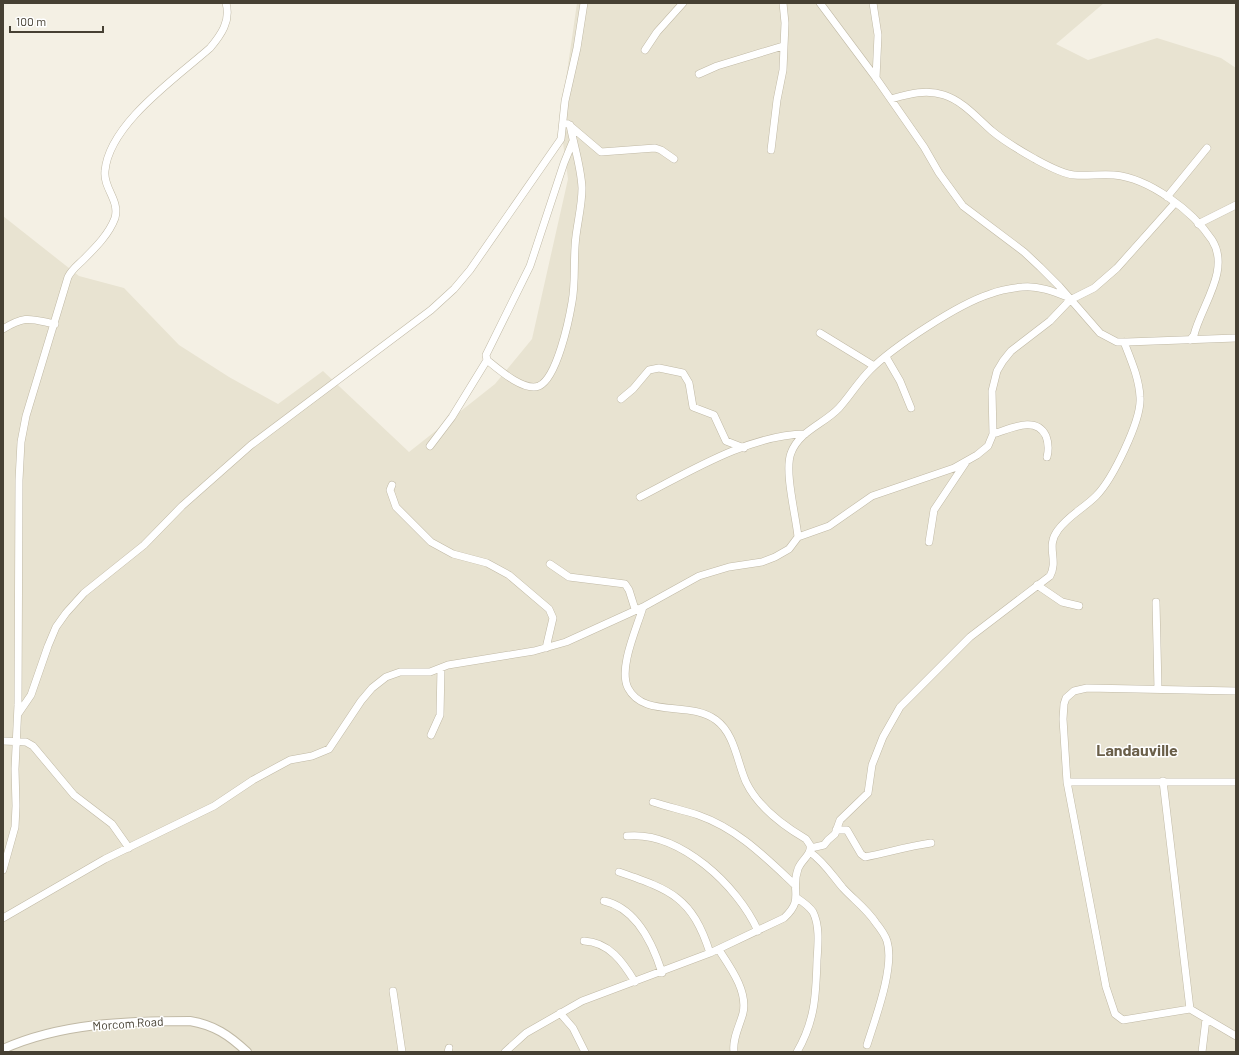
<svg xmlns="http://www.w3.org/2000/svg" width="1239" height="1055" viewBox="0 0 1239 1055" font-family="Barlow,sans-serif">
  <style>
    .residential { fill: #e8e3d1 }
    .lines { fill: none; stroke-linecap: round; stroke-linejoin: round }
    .minor-casing { stroke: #c0b9a5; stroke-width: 8 }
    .tertiary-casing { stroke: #c0b9a5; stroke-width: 10 }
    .minor { stroke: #fff; stroke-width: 7 }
    .tertiary { stroke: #fff; stroke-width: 8 }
    .labels { text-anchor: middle; stroke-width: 3; stroke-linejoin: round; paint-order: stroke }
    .street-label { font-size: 12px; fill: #464033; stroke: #fff }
    .district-label { font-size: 16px; font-weight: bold; fill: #6a5f49; stroke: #fff }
  </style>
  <rect width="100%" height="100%" fill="#f4f0e4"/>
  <path class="residential" d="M577 3H1104L1056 44 1088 60 1157 38 1221 58 1236 68V1052H3V216L79 276 124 288 179 345 229 377 278 404 323 371 409 452 495 384 532 339 568 179 560 121Z"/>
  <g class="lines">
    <g class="minor-casing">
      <path id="minor" d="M820 3 876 78 924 147 939 173 963 206 1024 252 1040 267 1059 286 1100 333 1117 342H1127L1236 338
        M873 3 878 35 876 78
        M645 50 657 32 683 3
        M699 74 717 66 783 46
        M891 99C909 94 926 89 944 95 963 101 978 119 992 131 1005 142 1021 151 1035 159 1046 165 1062 174 1074 175 1087 176 1101 174 1114 175 1149 178 1193 211 1212 240 1231 270 1201 306 1194 335L1190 340
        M568 124 601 152 655 148 661 150 674 159
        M771 150 777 100 783 70 785 23 783 3
        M1167 197 1207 148
        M1198 224 1236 205
        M3 329C26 315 30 319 55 324
        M820 333 874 366
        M886 357 900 381 911 408
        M487 360C498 369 524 392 539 386 557 378 569 320 572 302 576 281 573 258 576 236 578 220 582 204 582 188 581 167 574 146 570 125
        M621 399 633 389 649 370 659 368 683 373 689 383 693 407 714 415 726 441 744 448
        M993 434C1010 429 1036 415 1046 436 1049 444 1049 449 1047 457
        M430 446 452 417 487 360 486 355 530 266 564 163 573 141
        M392 485 390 490 396 507 431 542 453 554 487 563 509 575 549 609 553 618 546 648
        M640 497C689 472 748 435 805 434
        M798 537C796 516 784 471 791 453 799 431 824 424 839 408 850 396 858 382 870 370 893 347 958 304 990 294 1000 290 1012 288 1022 287 1038 285 1055 292 1070 298
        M929 542 934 510 966 462
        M550 564 569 577 625 584 629 590 635 609
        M1037 585 1062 602 1079 606
        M1156 602 1158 689
        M1236 691 1087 688 1074 691 1066 698 1064 704 1063 719 1067 782 1106 987 1115 1014 1123 1020 1190 1009 1236 1036
        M18 714 31 695 48 646 56 627 66 613 84 593 144 545 182 506 251 445 431 310 454 289 470 270 561 139 565 101 577 48 584 3
        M431 735 440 715 441 668
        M3 741 26 742 33 746 74 795 112 824 129 848
        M1163 781 1190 1009
        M1067 782H1236
        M653 802C668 807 683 810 698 815 738 829 765 857 795 885
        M836 830H847L861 854 865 857C887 853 908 846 931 843
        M627 836C680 831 738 886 758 931
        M811 848 824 845 828 840 835 834 840 820 868 793 872 765 883 737 900 707 970 637 1050 576C1059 559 1045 547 1058 530 1068 516 1084 508 1096 496 1112 480 1142 420 1140 397 1139 378 1131 360 1124 342
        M810 852C824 862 832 875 843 888 854 900 867 909 876 923 880 928 885 935 887 941 895 967 875 1019 867 1045
        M3 870 15 827 16 806 15 769 18 705 19 480 21 442 26 416 68 277C72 269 78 265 84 259 96 247 109 234 115 218 120 200 103 188 105 171 109 124 176 78 210 48 221 35 231 21 226 3
        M619 872C671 890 692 897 710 953
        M604 901C636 908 653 944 662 973
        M3 918 105 859 214 806 253 780 290 760 312 756 329 749 361 701 372 688 386 677 400 672H430L448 665 534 651 566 642 643 607 699 576 729 567 762 562 775 557 789 549 798 537 829 526 872 496 954 468 977 455 988 446 993 434 992 391 997 371 1003 361 1011 351 1050 321 1070 300 1094 288 1117 268 1175 203
        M584 941C609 942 623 962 635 982
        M719 950C730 967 748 991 743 1013 740 1025 732 1039 734 1052
        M393 991 402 1052
        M560 1013 573 1028 585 1052
        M448 1052 449 1048
        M505 1052 526 1033 582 1001 710 953 784 918C805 899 790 891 798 869 801 860 812 855 810 845L806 839C782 825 758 807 746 782 737 762 735 734 716 720 690 700 644 719 628 688 618 668 637 628 643 607
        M797 1052C815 1021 816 995 817 960 818 945 820 926 813 912 809 906 803 902 797 898
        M1202 1052 1206 1019"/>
    </g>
    <g class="tertiary-casing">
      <path id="tertiary" d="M3 1049C61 1023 127 1021 190 1021 214 1025 229 1035 247 1052"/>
    </g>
    <use href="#minor" class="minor"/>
    <use href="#tertiary" class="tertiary"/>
  </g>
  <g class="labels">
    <g class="street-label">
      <text transform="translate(128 1024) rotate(-4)" y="4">Morcom Road</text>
    </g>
    <g class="district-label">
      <text x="1137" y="756">Landauville</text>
    </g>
  </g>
  <rect width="1239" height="1055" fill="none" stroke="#464033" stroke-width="8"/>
  <path d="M10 26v6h93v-6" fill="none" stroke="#464033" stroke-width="2"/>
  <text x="16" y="26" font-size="12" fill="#464033" stroke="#ffffff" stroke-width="3" paint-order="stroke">100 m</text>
</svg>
